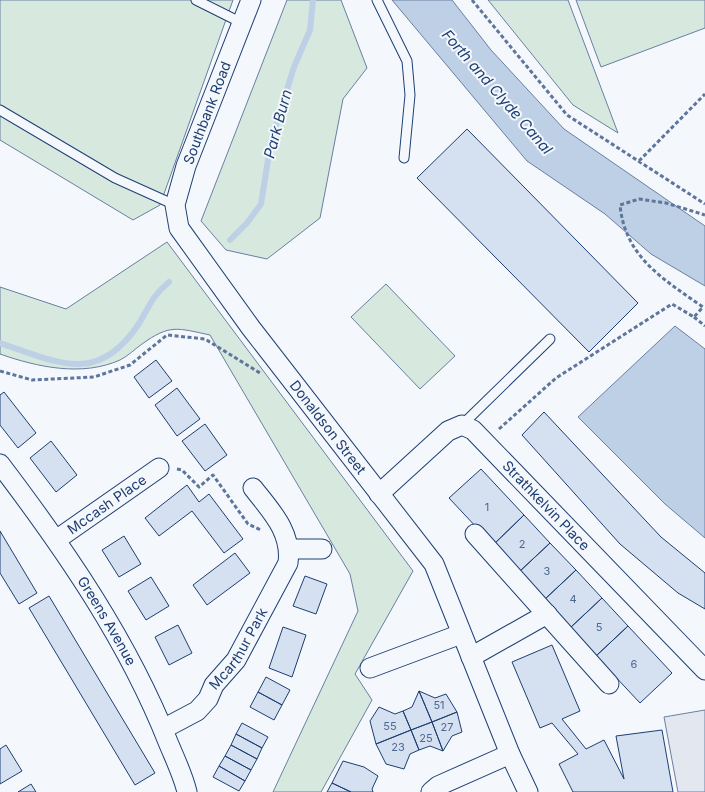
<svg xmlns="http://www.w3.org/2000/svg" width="705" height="792" viewBox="0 0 705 792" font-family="Inter,sans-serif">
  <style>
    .green { fill: #d7e8df; stroke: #687fa3 }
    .parking { fill: #e3e8f0; stroke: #687fa3 }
    .water { fill: #bed0e5; stroke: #687fa3 }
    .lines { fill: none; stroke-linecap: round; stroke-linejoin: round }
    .stream { stroke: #bed0e5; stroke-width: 6 }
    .building { fill: #d5e0f0; stroke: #1d3f73 }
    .lane-casing { stroke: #1d3f73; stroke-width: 11 }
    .street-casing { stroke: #1d3f73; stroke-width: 21 }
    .path { stroke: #5e769c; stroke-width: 3; stroke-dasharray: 4 2.5; stroke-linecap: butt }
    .lane { stroke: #f4f7fb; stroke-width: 9 }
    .street { stroke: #f4f7fb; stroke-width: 19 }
    .labels { text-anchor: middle; stroke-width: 4; stroke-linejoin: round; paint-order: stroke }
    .number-label { font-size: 11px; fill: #4b6792 }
    .street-label { font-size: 14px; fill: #1d3f73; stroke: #f4f7fb }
    .water-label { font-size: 15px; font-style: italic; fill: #1d3f73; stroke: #f4f7fb }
  </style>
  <rect width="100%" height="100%" fill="#f4f7fb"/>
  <path class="green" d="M0 0H233L160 205 133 220 0 140Z
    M287 0H341L367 68 343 99 320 218 267 259 226 250 201 221Z
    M488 0H568L618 133 573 105Z
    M576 0H705V28L601 67Z
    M167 242 413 571 355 674 372 700 321 792H273L358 611 350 574 210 335C177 328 170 324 142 344 135 349 128 356 120 360 82 377 37 367 0 354V287L66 309Z
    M386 284 455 356 420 389 351 317Z"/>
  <path class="parking" d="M705 710V792H678L664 717Z"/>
  <path class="water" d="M392 0H452L491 50 564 129 705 226V286L651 254 605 214 527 161Z
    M675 326 705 349V538L665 504 578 417Z"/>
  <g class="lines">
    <path class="stream" d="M230 240 247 223 261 204 271 141 294 67 310 30 313 0
      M0 343C57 362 97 386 138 325 150 306 151 297 169 282"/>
  </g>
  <path class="building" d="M467 129 638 303 589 352 417 178Z
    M156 360 172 381 149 398 134 377Z
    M177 388 200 419 177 436 155 405Z
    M4 392 36 433 18 448 0 425V395Z
    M544 412 661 537 705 573V609L678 593 620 544 522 435Z
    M205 424 227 455 205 471 182 441Z
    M51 441 77 475 56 492 30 458Z
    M481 469 524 515 493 545 449 498Z
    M187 485 199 502 209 494 243 539 224 553 192 511 159 536 145 518Z
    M524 515 550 543 519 572 493 545Z
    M0 531 37 593 19 604 0 573Z
    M124 536 141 564 119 577 102 550Z
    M550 543 576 570 544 600 519 572Z
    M235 553 250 573 207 605 193 585Z
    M576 570 602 598 570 628 544 600Z
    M305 576 327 584 316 614 293 606Z
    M151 577 169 606 146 620 128 591Z
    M49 596 155 773 135 785 29 608Z
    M602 598 628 626 596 656 570 628Z
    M178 625 192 653 169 665 155 637Z
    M628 626 672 673 640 703 596 656Z
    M283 627 306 635 292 677 269 668Z
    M552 645 580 711 562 719 586 749 604 740 624 779 616 736 662 730 673 792H573L559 764 578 754 552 723 540 728 512 662Z
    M266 677 290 690 282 705 258 692Z
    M419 691 432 722 411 730 403 711 412 707Z
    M419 691 435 698 446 694 457 712 432 722Z
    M258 692 282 705 274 720 250 707Z
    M379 707 395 714 403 711 411 730 376 744 370 721Z
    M457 712 462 732 452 736 443 751 432 722Z
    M432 722 443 751 430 746 419 750 411 730Z
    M242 723 268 737 262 748 236 734Z
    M411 730 419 750 410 754 404 769 386 764 376 744Z
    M236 734 262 748 257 759 231 745Z
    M6 745 22 771 0 784V749Z
    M231 745 257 759 251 770 225 756Z
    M225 756 251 770 245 781 219 766Z
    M343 761 364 767 378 776 372 789 373 792H351L332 783Z
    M219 766 245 781 239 791 213 777Z
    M332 783 351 792H327Z
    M31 784 36 792H18Z"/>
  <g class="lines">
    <g class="lane-casing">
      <path id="lane" d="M196 0 242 23
        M377 0 407 61 410 95 404 158
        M0 110 115 178 175 205
        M462 425 550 339"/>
    </g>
    <g class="street-casing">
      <g id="street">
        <path id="s1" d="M251 0 186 166 175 205 179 228 251 328 434 564 510 754 528 792"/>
        <path id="s2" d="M0 464C66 551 128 641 168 742 175 759 183 775 187 792"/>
        <path id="s3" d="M379 494 448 431 462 425 473 430 705 670"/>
        <path d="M475 534 609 684"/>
        <path id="s4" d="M56 540 159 468"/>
        <path d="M290 549H322"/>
        <path d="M471 657 547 614"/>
        <path d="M370 668 461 634"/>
        <path id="s5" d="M163 729 197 711 208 699 214 685 236 660 288 563C292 532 271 511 253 488"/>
        <path d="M431 792 438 786 510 754"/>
      </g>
    </g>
    <path class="path" d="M472 0 567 115 705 204
      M639 161 705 94
      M694 317 705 326
      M0 371 32 380 94 377 130 365 167 335 205 339 260 373
      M499 429 556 378 672 304 694 317 703 307C663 279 625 257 620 205L639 199 666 203 705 215
      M177 469 182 470 199 487 213 475 248 524 261 530"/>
    <use href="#lane" class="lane"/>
    <use href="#street" class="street"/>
  </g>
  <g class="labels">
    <g class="number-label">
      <text x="487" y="511">1</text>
      <text x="522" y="548">2</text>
      <text x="547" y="575">3</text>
      <text x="573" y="603">4</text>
      <text x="599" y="631">5</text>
      <text x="634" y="668">6</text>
      <text x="439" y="709">51</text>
      <text x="390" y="730">55</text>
      <text x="447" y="731">27</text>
      <text x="426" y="742">25</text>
      <text x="398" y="751">23</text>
    </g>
    <g class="street-label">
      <text transform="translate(207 113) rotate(-69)" y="5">Southbank Road</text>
      <text dy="5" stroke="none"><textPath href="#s1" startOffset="491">Donaldson Street</textPath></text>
      <text dy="5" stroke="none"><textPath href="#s4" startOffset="62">Mccash Place</textPath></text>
      <text dy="5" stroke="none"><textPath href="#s3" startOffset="226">Strathkelvin Place</textPath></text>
      <text dy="5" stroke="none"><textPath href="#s2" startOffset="190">Greens Avenue</textPath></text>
      <text dy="5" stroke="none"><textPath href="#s5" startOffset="114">Mcarthur Park</textPath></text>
    </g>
    <g class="water-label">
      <text transform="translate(497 92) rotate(49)" y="5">Forth and Clyde Canal</text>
      <text transform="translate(278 124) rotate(-75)" y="5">Park Burn</text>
    </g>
  </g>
</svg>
